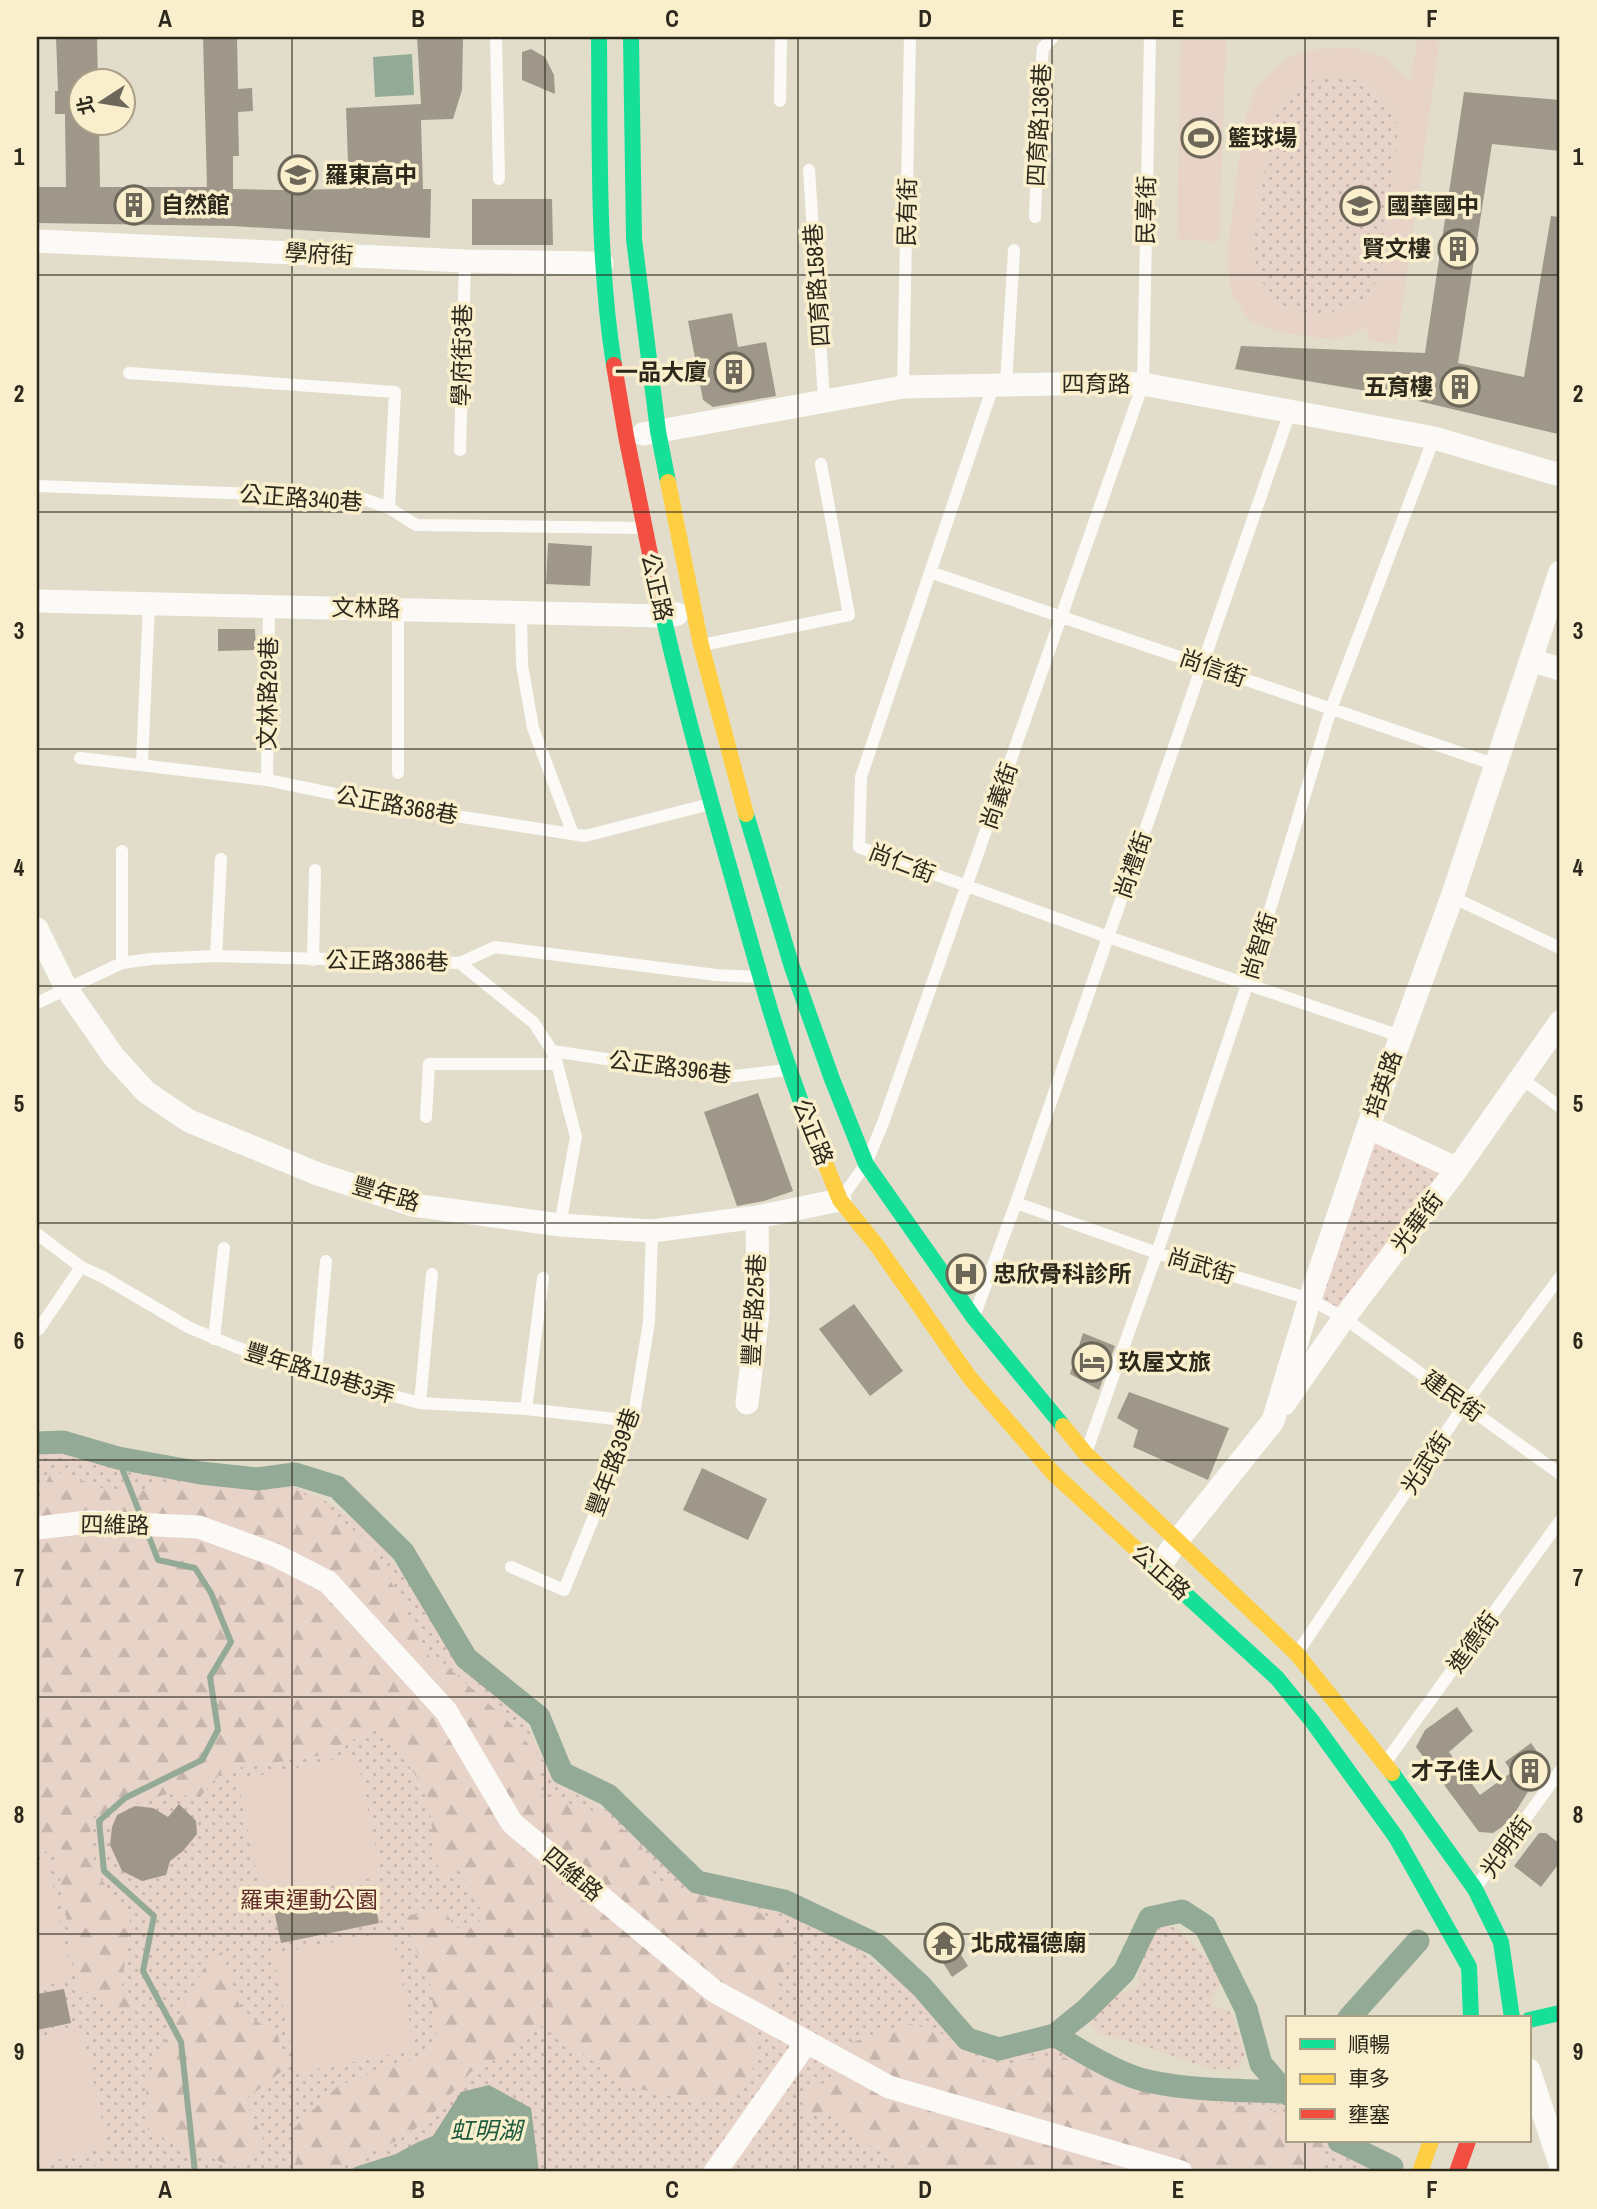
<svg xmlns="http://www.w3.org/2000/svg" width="1597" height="2209" viewBox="0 0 1597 2209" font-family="'Archivo Narrow','Noto Sans TC',sans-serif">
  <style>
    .grass { fill: url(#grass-dots) }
    .forest { fill: url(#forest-firs) }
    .garden { fill: #e8d3c8; fill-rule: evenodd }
    .water { fill: #93aa97 }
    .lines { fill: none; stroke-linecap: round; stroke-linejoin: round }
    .stream { stroke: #93aa97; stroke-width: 6 }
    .canal { stroke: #93aa97; stroke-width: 23 }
    .building { fill: #9e978a }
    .lane { stroke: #fbfaf7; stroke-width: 12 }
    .street { stroke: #fbfaf7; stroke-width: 23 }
    .fast { stroke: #16e098; stroke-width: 16 }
    .slow { stroke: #ffcf43; stroke-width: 16 }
    .jam { stroke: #f24e42; stroke-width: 16 }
    .grid { fill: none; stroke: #2c281b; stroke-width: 2; stroke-opacity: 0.55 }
    .labels { text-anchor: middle; stroke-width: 7; stroke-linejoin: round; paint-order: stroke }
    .street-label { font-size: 23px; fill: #2c281b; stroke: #faefcd }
    .poi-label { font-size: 23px; font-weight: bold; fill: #2c281b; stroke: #faefcd; text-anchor: start }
    .park-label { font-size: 23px; fill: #632d2b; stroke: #faefcd }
    .water-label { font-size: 24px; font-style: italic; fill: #1c5a3e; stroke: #faefcd }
    .neatline { fill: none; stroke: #2c281b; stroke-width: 2.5 }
    .grid-label { font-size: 23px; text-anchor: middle; font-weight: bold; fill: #2c281b }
  </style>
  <defs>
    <pattern id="grass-dots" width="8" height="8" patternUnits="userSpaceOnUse" patternTransform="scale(1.75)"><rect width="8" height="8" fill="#e8d3c8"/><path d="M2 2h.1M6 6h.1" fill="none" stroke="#c7b5ab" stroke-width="1.8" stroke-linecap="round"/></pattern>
    <pattern id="forest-firs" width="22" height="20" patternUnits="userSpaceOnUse" patternTransform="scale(1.75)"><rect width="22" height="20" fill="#e8d3c8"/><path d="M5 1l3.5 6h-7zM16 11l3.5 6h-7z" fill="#c7b5ab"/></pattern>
  </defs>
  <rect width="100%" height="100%" fill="#e2ddca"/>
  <path class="grass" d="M1325 75C1364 77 1391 90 1398 131L1382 272 1371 290 1362 301 1325 315 1294 311 1281 305 1258 277 1253 246 1273 113 1291 90Z
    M1368 1127 1457 1169 1344 1318 1310 1299Z
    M37 1440 126 1466 249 1471 318 1496 374 1534 467 1668 524 1719 554 1782 634 1825 708 1884 798 1911 859 1950 937 2011 987 2057 1060 2047 1181 2089 1262 2091 1287 2108V2141H1333L1347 2157 1373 2172H37Z
    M1156 1926 1174 1927 1189 1941 1215 1968 1220 1984 1211 2001 1213 2008 1220 2007 1232 2013 1245 2054 1238 2069H1209L1148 2047 1098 2033 1090 2023C1103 1994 1116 1999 1139 1985 1137 1962 1143 1945 1156 1926Z"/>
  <path class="forest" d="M52 1470 110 1491 149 1490 166 1482 222 1487 289 1485 327 1509 373 1546 434 1666 439 1659 508 1721 537 1754 543 1797 591 1810 638 1839 657 1881 750 1908 798 1932 776 1993 756 2036 752 2076 727 2102 684 2099 631 2087 540 2025 508 2053 471 2072 425 2122 400 2139 331 2172H289L298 2159 291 2131 338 2086 404 2061 424 2060 438 2042 430 1984 402 1916 445 1911 456 1929 486 1919 459 1869 439 1879 427 1792 383 1728 369 1727 337 1753 223 1770 200 1797 167 1794 89 1818 95 1870 130 1921 122 1985 139 2006 119 2011 77 1986 56 1853 37 1851V1503Z
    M222 1952 242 2013 277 2033 287 2067 245 2100 266 2146 235 2167 148 2134 146 2080 208 1960Z
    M907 2023 938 2031 977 2062 1011 2063 1055 2054 1133 2084 1187 2101H1205L1276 2111 1287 2119V2141L1324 2142V2172H914L873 2148 828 2113 801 2114 805 2088 843 2078 835 2047 881 2034Z
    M129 2163 138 2172H39L41 2171Z"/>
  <path class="garden" d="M1181 37H1226L1219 242 1177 239Z
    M1418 37H1440L1397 344 1368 341 1367 327 1352 335 1330 339 1278 332 1251 322 1232 296 1227 257 1243 125 1257 86 1287 58 1315 49 1349 47 1386 57 1397 71 1410 80ZM1325 75C1364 77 1391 90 1398 131L1382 272 1371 290 1362 301 1325 315 1294 311 1281 305 1258 277 1253 246 1273 113 1291 90Z
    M357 1755 381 1876 262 1900 238 1780Z
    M48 1860 72 1980 37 1987V1862Z
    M392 1931 415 2050 296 2073 273 1954Z
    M82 2028 108 2148 37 2164V2037Z"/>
  <path class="water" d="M412 54 414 95 375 97 373 57Z
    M489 2085 531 2108 539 2172H348L355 2167 396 2154 416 2143 433 2136 461 2092Z"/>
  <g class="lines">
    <path class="stream" d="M118 1458 142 1519
      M146 1529 158 1560 195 1568 211 1593 231 1642 210 1677 218 1730 202 1760 125 1798 99 1821 104 1871 154 1916 143 1971 181 2042 195 2172"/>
    <path class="canal" d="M37 1443 63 1442 118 1458 201 1473 257 1479 295 1474 337 1487 403 1552 466 1658 539 1717 562 1773 608 1795 697 1882 784 1901 877 1945 922 1987 967 2039 999 2049 1055 2035 1087 2009 1124 1972 1150 1918 1182 1911 1205 1926 1246 2009 1261 2064 1287 2094
      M1349 2018 1418 1941
      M1055 2035C1080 2051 1119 2075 1148 2081 1192 2091 1239 2090 1284 2092L1287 2088
      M1339 2141 1392 2167"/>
  </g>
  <path class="building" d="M56 37H97L98 80H80V122H99L100 187H207L203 37H237L238 89 252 88 253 111 238 112 239 156H233V189L282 190 349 189 346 108 421 104 417 37H463L462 90 453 119 421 120 423 189H431L430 238 232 226 37 223V187H66L65 114H55V91H58Z
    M531 49 545 57 554 75 555 94 522 80V52Z
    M1464 92 1560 100V151L1492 144 1458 363 1524 377 1551 216 1560 217V419L1558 434 1397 396 1235 369 1241 346 1425 353Z
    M472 199H552L553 245H472Z
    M732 313 738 347 766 342 776 396 713 407 703 400 688 321Z
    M548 543 592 546 590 586 546 584Z
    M218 629H255L256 650 218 651Z
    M758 1093 793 1191 764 1201 737 1206 704 1112Z
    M854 1304 903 1371 870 1396 819 1329Z
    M1083 1333 1115 1346 1099 1390 1070 1374Z
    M1129 1392 1229 1428 1208 1480 1133 1447 1138 1430 1117 1418Z
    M702 1468 767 1499 748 1540 683 1510Z
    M1457 1707 1473 1731 1449 1752 1480 1795 1512 1772 1505 1762 1531 1743 1550 1770 1531 1787 1509 1822 1493 1833 1479 1832 1416 1747 1425 1730Z
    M179 1804 196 1821 197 1834 183 1851 170 1861 166 1875 142 1881 122 1871 110 1845 112 1827 117 1815 135 1806 153 1808 168 1817Z
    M1539 1833H1546L1560 1844V1862L1541 1887 1514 1866Z
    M372 1890 379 1923 281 1943 274 1910Z
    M958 1950 968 1966 952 1977 942 1961Z
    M64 1989 71 2023 37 2030V1994Z"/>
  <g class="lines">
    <path class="lane" d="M496 37 499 179
      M780 101 781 37
      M809 170 824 400
      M1035 217 1040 82 1043 48 1053 37
      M129 373 395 392 389 508
      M1006 384 1014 250
      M993 386 861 777 859 847 1108 937 1400 1036
      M903 387 910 37
      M460 450 465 261
      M37 486 361 498 389 508 416 525 644 528
      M930 572 1496 765
      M521 612 522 665 533 728 573 834
      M702 645 849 615 821 464
      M80 758 267 780 398 807 585 836 710 804
      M142 764 149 603
      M398 773V609
      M267 780 269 606
      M122 851V963
      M1452 897 1560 948
      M216 956 221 859
      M313 960 315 870
      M460 963 534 1023 552 1051 557 1064 576 1137 560 1225
      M37 1003 122 963 151 959 216 956 460 963 495 947 716 975 758 977
      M552 1051 726 1077 787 1070
      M1521 1078 1560 1107
      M426 1117 429 1064H557
      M842 1197 866 1164 883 1123 1143 384 1150 37
      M1016 1203 1157 1253 1310 1299 1344 1318 1560 1474
      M37 1234 81 1267 103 1277 190 1328 236 1347 316 1375 420 1403 526 1409 633 1421
      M975 1314 1016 1203 1290 412
      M39 1329 81 1267
      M214 1339 224 1248
      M316 1375 326 1261
      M420 1403 432 1274
      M526 1409 543 1278
      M1087 1450 1157 1253 1247 985 1331 709 1434 438
      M511 1567 564 1590 633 1421 649 1322 652 1231
      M1298 1652 1465 1404 1560 1277
      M1385 1763 1560 1521
      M1476 1887 1560 1771"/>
    <path class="street" d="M37 241 465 261 602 263
      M643 434 903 387 1111 383 1143 384 1434 438 1560 475
      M37 601 663 616 677 614
      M1531 660 1560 669
      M37 929 66 988 114 1057 146 1092 189 1121 318 1174 413 1205 560 1225 652 1231 757 1217 840 1200
      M1368 1127 1457 1169
      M747 1403 758 1313 757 1217
      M1284 1404 1344 1318 1457 1169 1560 1022
      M37 1528 88 1522 199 1527 275 1555 328 1582 446 1711 512 1823 714 1991 889 2087 1181 2172
      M1158 1569 1177 1541 1273 1421 1310 1299 1368 1127 1452 897 1560 572
      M1529 2070 1560 2164
      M715 2172 806 2043"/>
    <path class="fast" d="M599 37C600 147 597 257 614 365
      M631 37 634 239 658 431 668 482
      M658 593C679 689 706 785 733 880 756 962 778 1044 809 1123
      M746 814 792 967 832 1079 866 1164 974 1318 1063 1426
      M1137 1550 1277 1678 1312 1721 1396 1837 1469 1967 1471 2018
      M1392 1773 1475 1889 1501 1942 1512 2018
      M1529 2020 1560 2013"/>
    <path class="slow" d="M668 482 701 645 746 814
      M809 1123 840 1200 878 1247 970 1378 1053 1473 1137 1550
      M1063 1426 1086 1454 1297 1654 1392 1773
      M1420 2172 1431 2141"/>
    <path class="jam" d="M614 365 626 436 658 593
      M1457 2172 1468 2141"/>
  </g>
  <path class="grid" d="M292 37V2172M545 37V2172M798 37V2172M1052 37V2172M1305 37V2018M37 275H1560M37 512H1560M37 749H1560M37 986H1560M37 1223H1560M37 1460H1560M37 1697H1560M37 1934H1560M1305 2141V2172"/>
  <defs>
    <g id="stadium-ring" transform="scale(2.0125)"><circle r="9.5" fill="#faefcd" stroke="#6c6758" stroke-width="1.5"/><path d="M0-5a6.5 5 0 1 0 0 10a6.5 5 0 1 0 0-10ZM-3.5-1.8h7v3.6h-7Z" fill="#6c6758"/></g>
    <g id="school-ring" transform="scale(2.0125)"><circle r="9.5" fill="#faefcd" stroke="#6c6758" stroke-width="1.5"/><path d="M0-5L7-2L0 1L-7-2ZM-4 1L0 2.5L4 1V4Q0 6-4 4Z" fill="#6c6758"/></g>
    <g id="building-ring" transform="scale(2.0125)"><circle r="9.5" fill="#faefcd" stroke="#6c6758" stroke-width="1.5"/><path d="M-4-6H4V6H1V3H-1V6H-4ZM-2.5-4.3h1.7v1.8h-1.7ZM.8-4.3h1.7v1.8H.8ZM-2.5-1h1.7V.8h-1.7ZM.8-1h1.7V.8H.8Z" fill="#6c6758"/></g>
    <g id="hospital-ring" transform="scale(2.0125)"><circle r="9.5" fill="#faefcd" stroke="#6c6758" stroke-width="1.5"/><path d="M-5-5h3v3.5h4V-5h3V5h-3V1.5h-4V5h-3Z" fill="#6c6758"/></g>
    <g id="hotel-ring" transform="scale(2.0125)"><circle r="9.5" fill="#faefcd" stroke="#6c6758" stroke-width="1.5"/><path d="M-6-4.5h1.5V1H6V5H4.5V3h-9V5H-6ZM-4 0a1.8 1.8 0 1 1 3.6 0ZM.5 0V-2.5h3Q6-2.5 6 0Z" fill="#6c6758"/></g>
    <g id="temple-ring" transform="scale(2.0125)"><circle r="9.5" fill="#faefcd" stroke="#6c6758" stroke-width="1.5"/><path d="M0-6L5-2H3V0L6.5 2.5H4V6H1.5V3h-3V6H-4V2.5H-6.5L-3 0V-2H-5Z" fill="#6c6758"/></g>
  </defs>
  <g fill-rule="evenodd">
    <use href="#stadium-ring" x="1201" y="138"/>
    <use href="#school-ring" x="298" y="175"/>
    <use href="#building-ring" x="134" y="205"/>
    <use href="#school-ring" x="1360" y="206"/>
    <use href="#building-ring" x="1458" y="249"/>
    <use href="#building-ring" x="734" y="372"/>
    <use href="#building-ring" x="1460" y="387"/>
    <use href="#hospital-ring" x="966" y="1274"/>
    <use href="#hotel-ring" x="1092" y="1362"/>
    <use href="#building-ring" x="1530" y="1771"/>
    <use href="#temple-ring" x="944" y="1943"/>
  </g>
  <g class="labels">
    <g class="street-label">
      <text transform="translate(1039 125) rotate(-87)" y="8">四育路136巷</text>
      <text transform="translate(1146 210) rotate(-89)" y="8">民享街</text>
      <text transform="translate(907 212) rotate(-89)" y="8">民有街</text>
      <text transform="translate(319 254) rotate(3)" y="8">學府街</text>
      <text transform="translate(817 285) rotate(-94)" y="8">四育路158巷</text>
      <text transform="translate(462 355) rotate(-89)" y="8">學府街3巷</text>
      <text x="1096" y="392">四育路</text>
      <text transform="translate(301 498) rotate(4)" y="8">公正路340巷</text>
      <text transform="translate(657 587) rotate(77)" y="8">公正路</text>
      <text transform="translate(366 608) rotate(1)" y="8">文林路</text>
      <text transform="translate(1213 668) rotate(19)" y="8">尚信街</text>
      <text transform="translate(268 693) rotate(-89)" y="8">文林路29巷</text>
      <text transform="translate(999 796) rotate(-71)" y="8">尚義街</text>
      <text transform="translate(397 805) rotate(10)" y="8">公正路368巷</text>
      <text transform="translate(902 863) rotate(21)" y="8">尚仁街</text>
      <text transform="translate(1133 865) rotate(-71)" y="8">尚禮街</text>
      <text transform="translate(1259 946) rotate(-73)" y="8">尚智街</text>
      <text transform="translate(387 961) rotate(1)" y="8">公正路386巷</text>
      <text transform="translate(670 1067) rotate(7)" y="8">公正路396巷</text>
      <text transform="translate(1383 1084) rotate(-71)" y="8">培英路</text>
      <text transform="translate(813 1132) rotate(68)" y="8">公正路</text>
      <text transform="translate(386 1194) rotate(16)" y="8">豐年路</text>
      <text transform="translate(1417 1222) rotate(-53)" y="8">光華街</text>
      <text transform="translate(1201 1266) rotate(17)" y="8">尚武街</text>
      <text transform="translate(754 1310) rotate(-87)" y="8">豐年路25巷</text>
      <text transform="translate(320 1373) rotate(17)" y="8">豐年路119巷3弄</text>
      <text transform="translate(1453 1396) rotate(36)" y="8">建民街</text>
      <text transform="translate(613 1462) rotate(-70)" y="8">豐年路39巷</text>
      <text transform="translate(1426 1463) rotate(-56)" y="8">光武街</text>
      <text transform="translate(115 1525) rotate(1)" y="8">四維路</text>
      <text transform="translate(1161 1572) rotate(42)" y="8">公正路</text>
      <text transform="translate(1473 1642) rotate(-54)" y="8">進德街</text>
      <text transform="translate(1506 1847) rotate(-54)" y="8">光明街</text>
      <text transform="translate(573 1874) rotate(40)" y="8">四維路</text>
    </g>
    <g class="poi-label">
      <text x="1228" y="146">籃球場</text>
      <text x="325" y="183">羅東高中</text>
      <text x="161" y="213">自然館</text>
      <text x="1387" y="214">國華國中</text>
      <text x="1431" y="257" text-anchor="end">賢文樓</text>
      <text x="707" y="380" text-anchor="end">一品大廈</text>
      <text x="1433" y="395" text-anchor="end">五育樓</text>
      <text x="993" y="1282">忠欣骨科診所</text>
      <text x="1119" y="1370">玖屋文旅</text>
      <text x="1503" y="1779" text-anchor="end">才子佳人</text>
      <text x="971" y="1951">北成福德廟</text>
    </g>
    <g class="park-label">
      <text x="309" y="1908">羅東運動公園</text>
    </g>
    <g class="water-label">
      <text x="486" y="2139">虹明湖</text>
    </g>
  </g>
  <rect width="1597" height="2209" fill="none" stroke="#faefcd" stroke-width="77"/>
  <rect x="1286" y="2016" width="245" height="126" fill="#faefcd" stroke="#a89f86" stroke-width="2"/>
  <rect x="1300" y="2039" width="35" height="10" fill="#16e098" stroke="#a89f86" stroke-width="2"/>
  <text x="1348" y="2052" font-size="21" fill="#2c281b">順暢</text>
  <rect x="1300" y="2074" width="35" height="10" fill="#ffcf43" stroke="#a89f86" stroke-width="2"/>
  <text x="1348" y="2086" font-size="21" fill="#2c281b">車多</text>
  <rect x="1300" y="2109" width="35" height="10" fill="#f24e42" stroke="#a89f86" stroke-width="2"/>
  <text x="1348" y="2122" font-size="21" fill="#2c281b">壅塞</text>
  <g transform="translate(102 102) rotate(258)"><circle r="33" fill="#faefcd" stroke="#a89f86" stroke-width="2"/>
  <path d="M0-5L12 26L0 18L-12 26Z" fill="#6c6758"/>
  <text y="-10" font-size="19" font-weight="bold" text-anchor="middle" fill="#2c281b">北</text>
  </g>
  <rect x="38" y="38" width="1520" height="2132" class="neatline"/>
  <g class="grid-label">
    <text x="165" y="27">A</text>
    <text x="418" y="27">B</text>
    <text x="672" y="27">C</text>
    <text x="925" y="27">D</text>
    <text x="1178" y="27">E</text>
    <text x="1432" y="27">F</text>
    <text x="19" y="165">1</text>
    <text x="1578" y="165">1</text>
    <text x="19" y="402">2</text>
    <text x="1578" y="402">2</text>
    <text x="19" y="639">3</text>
    <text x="1578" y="639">3</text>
    <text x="19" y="876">4</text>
    <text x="1578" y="876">4</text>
    <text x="19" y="1112">5</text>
    <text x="1578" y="1112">5</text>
    <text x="19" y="1349">6</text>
    <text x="1578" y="1349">6</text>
    <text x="19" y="1586">7</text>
    <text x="1578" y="1586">7</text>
    <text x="19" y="1823">8</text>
    <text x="1578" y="1823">8</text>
    <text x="19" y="2060">9</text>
    <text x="1578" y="2060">9</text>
    <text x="165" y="2198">A</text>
    <text x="418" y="2198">B</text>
    <text x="672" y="2198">C</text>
    <text x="925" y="2198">D</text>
    <text x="1178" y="2198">E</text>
    <text x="1432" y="2198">F</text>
  </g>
</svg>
